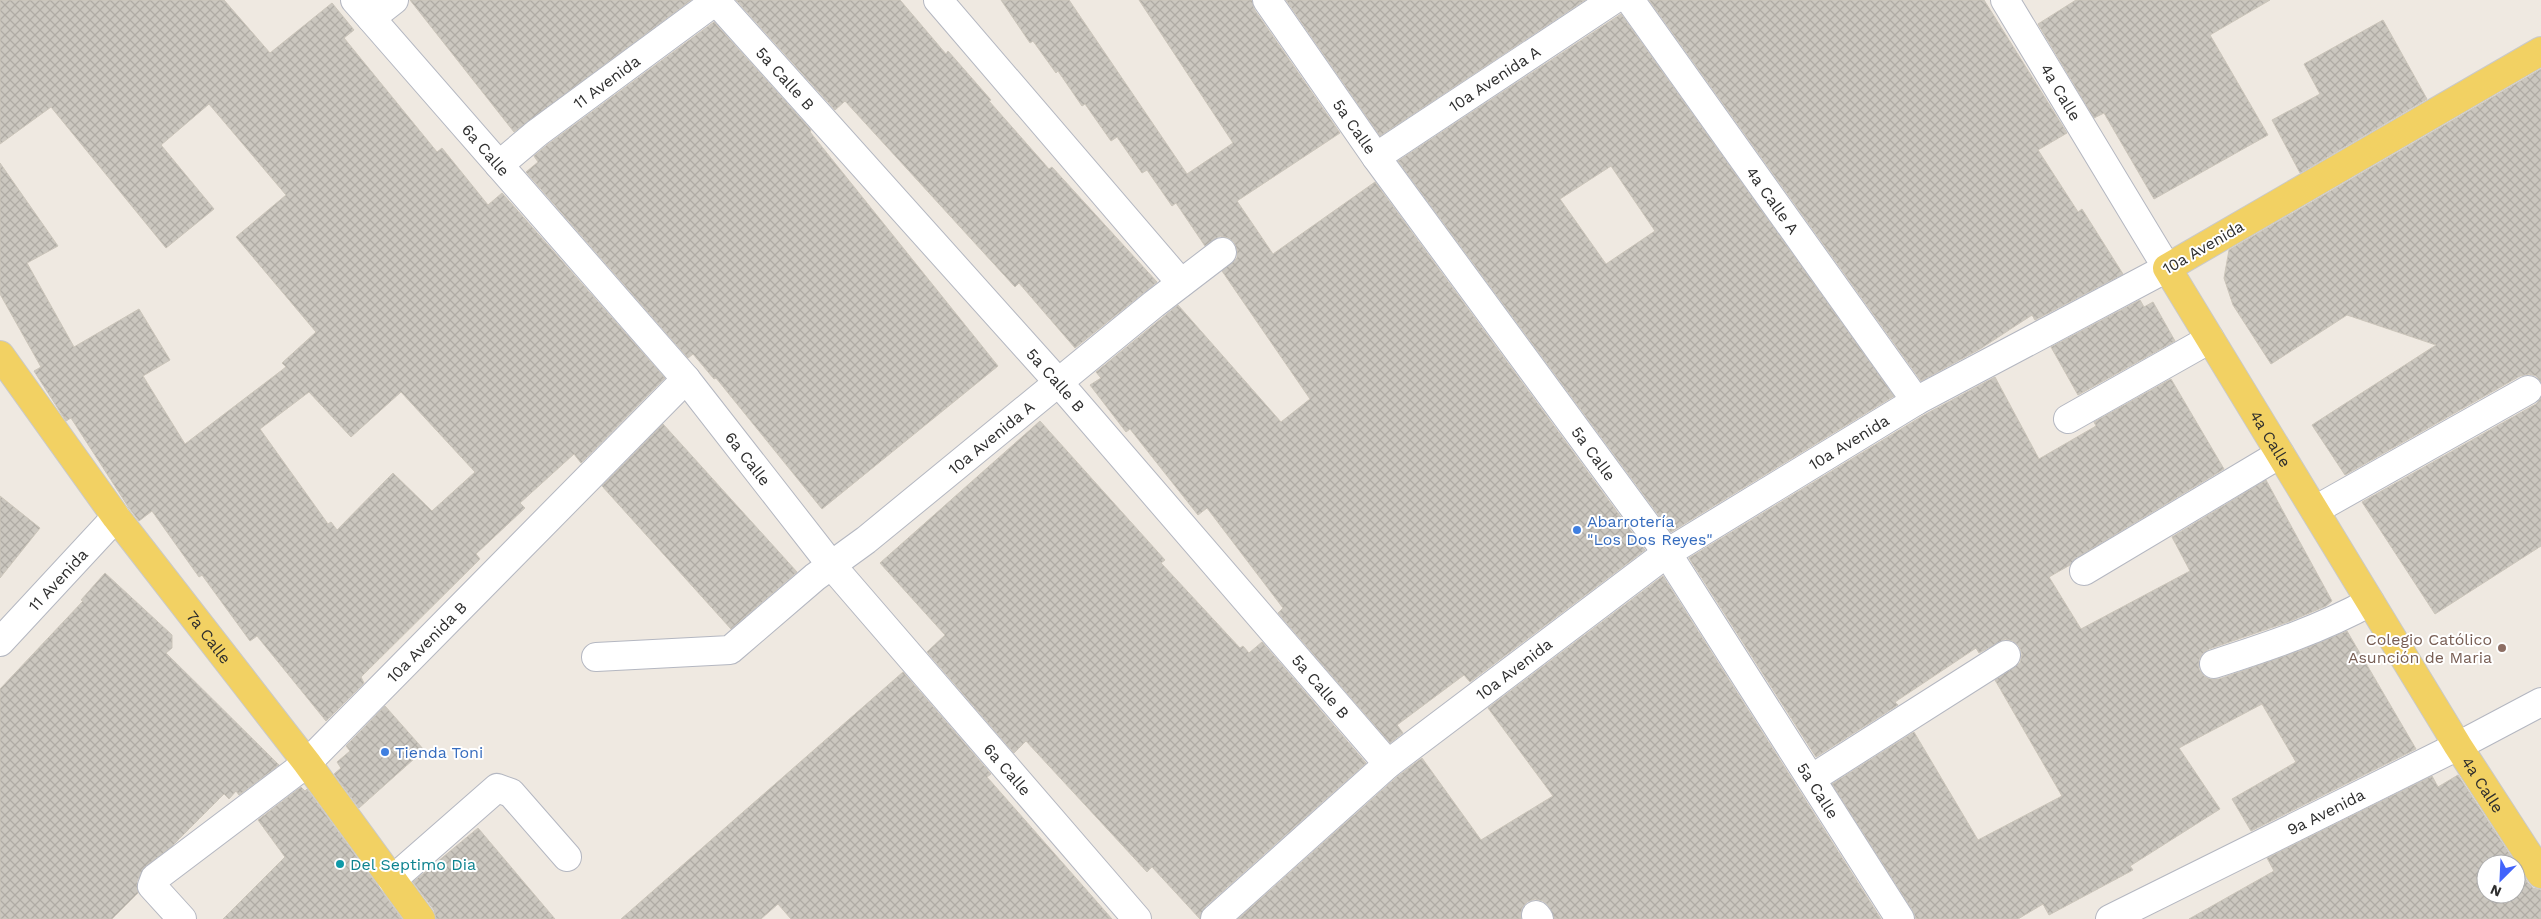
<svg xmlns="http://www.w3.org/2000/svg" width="2541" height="919" viewBox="0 0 2541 919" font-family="'Work Sans',sans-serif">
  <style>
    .building { fill: url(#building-cross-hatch); stroke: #cbc5ba; fill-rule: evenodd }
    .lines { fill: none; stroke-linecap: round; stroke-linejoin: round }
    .minor-casing { stroke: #b4b7c1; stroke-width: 30 }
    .major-casing { stroke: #c9c9c9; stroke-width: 30 }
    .minor { stroke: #fff; stroke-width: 28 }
    .major { stroke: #f2d163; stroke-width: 28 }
    .shop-dot { fill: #3f7fe0; stroke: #fff; stroke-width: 2 }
    .education-dot { fill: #8d6e63; stroke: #fff; stroke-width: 2 }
    .culture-dot { fill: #0f9aa8; stroke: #fff; stroke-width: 2 }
    .labels { text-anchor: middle; stroke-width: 4; stroke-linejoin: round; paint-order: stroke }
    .street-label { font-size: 16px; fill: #2e2e2e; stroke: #fff }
    .shop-label { font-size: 16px; fill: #366cbe; stroke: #fff; text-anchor: start }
    .education-label { font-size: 16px; fill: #785e54; stroke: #fff; text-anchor: end }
    .culture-label { font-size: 16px; fill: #0d838f; stroke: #fff; text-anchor: start }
  </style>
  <defs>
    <pattern id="building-cross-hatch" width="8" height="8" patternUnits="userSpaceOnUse" patternTransform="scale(1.25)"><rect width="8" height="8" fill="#cbc7bf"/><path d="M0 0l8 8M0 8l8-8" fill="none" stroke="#afaba4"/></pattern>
  </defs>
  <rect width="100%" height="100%" fill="#efe9e1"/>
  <path class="building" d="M0 0H224L270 53 332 3 354 30 344 38 437 152 442 148 488 205 502 193 665 378 581 463 574 454 520 503 525 508 476 554 480 559 361 677 364 683 326 721 257 636 250 641 202 575 199 577 152 511 139 521 129 508 71 418 66 421 34 371 41 367 0 294V163L58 246 27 263 74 347 139 309 170 360 143 376 185 444 286 367 282 363 316 332 236 237 286 195 209 104 161 145 214 209 166 248 51 107 0 144ZM309 392 351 437 401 392 475 472 432 511 393 473 337 530 331 522 328 524 260 429Z
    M410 0H691L514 132Z
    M736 0H900L946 54 948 51 991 100 989 101 1049 169 1052 167 1157 282 1075 348 1019 283 1015 287 845 101 835 110Z
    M1001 0H1069L1187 174 1233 143 1139 0H1252L1254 9 1340 133 1237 201 1273 254 1375 182 1645 550 1470 682 1464 675 1397 725 1403 733 1390 743 1278 613 1283 608 1207 508 1198 515 1130 429 1126 432 1090 385 1101 378 1096 372 1178 305 1281 422 1310 399 1222 271 1237 258V250L1234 242 1228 238 1220 236 1205 246 1176 203 1172 206 1147 170 1142 173 1117 137 1111 141 1085 104 1082 106 1058 71 1056 73 1033 41 1030 43Z
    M1286 0H1585L1380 136Z
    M1649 0H1984L2067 133 2038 150 2078 212 2082 209 2123 274 2035 320 2032 315 1980 349 1921 381Z
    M2076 0H2270L2210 35 2268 135 2154 199 2104 113 2094 118 2038 24Z
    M1621 14 1894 396 1671 532 1398 161ZM1611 166 1655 231 1606 264 1560 199Z
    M2383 20 2427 99 2300 173 2272 120 2320 94 2304 64Z
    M714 22 811 130 810 132 998 366 822 509 716 378 714 379 693 354 688 358 526 172 538 162 534 156 547 145Z
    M2541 69V382L2536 376 2529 374 2520 376 2345 475 2312 425 2436 345 2347 315 2271 364 2233 305 2224 278 2229 250Z
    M2140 300 2144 307 2153 302 2175 341 2078 395 2051 347Z
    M1995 377 2039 459 2096 426 2094 422 2171 379 2224 469 2076 558 2070 565 2049 577 2081 629 2190 571 2172 537 2266 480 2332 601 2326 606 2288 622 2209 649 2202 654 2199 660V669L2204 676 2210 679H2219L2299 651 2347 631 2416 749 2251 831 2232 799 2296 762 2262 704 2179 748 2220 809 2130 866 2133 870 2049 915 2043 904 2018 919H1916L1913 911 1832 784 1914 732 1978 840 2062 796 1995 680 2020 663 2022 654 2019 646 2013 641 2005 639 1979 653 1976 648 1895 702 1898 705 1816 757 1689 558 1924 415Z
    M2541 398V546L2435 614 2362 502 2536 404Z
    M1040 421 1165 560 1161 563 1240 648 1243 646 1249 653 1262 642 1366 763 1205 907 1200 919 1152 867 1147 872 1026 741 1014 753 927 652 945 635 880 563Z
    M663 424 797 572 731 629 602 486Z
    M0 496 40 528 0 578Z
    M105 573 172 635V648L166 653 279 765 239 795 236 791 229 799 224 794 171 847 146 866 137 881 138 893 112 919H0V689L83 601 81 600Z
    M1663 576 1881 919H1554L1548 905 1543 901 1535 899 1527 902 1522 908 1521 919H1238L1398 776 1422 758 1481 840 1553 796 1488 708Z
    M903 672 991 774 987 777 1112 919H791L778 904 761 919H621Z
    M385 706 424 750 359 808 334 774 341 768 337 762 350 751 346 746Z
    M2458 775 2516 864H2486V894H2516V864L2528 883 2533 888 2541 890V919H2189L2274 871 2267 858 2432 776 2438 787Z
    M301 787 305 791 307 789 402 919H223L285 857 258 820Z
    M478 828 555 919H436L434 910 413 882Z"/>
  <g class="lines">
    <g class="minor-casing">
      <g id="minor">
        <path id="s1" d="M355 0 686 379 832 566 1137 919"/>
        <path d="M938 0 1181 283"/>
        <path id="s2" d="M1267 0 1376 157 1667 553 1900 919"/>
        <path id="s3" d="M1630 0 1916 401"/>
        <path id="s4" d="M716 1 1059 383 1388 764"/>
        <path d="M371 18 394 0"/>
        <path id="s5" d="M1376 157 1613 0"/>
        <path id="s6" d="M499 165 537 133 717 0"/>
        <path d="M2068 419 2210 339"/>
        <path d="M2315 510 2528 390"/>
        <path d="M2084 571 2280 454"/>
        <path id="s7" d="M0 642 116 517"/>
        <path id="s8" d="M596 657 730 650 815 577 866 540 1154 304 1222 252"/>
        <path d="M2214 664C2267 647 2321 629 2370 602"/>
        <path d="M1811 779 2006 655"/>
        <path d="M392 880 497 788 511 793 567 857"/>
        <path d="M1536 915 1539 919"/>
        <path id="s9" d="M182 919 152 886 155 878 307 763 686 379"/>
        <path id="s10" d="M1215 919 1388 764 1667 553 1916 401 2167 268 2005 0"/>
        <path id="s11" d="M2110 919 2458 746 2541 702"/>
      </g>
    </g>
    <g class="major-casing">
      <g id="major">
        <path id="s12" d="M2541 51 2167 268 2458 746 2541 874"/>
        <path id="s13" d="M0 355 116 517 307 763 421 919"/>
      </g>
    </g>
    <use href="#minor" class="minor"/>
    <use href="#major" class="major"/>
  </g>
  <g class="shop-dot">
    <circle cx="1577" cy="530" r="5"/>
    <circle cx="385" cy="752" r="5"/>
  </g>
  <circle class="education-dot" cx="2502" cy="648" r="5"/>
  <circle class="culture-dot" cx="340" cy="864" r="5"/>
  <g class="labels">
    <g class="street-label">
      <text dy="6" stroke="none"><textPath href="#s4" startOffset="104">5a Calle B</textPath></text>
      <text dy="6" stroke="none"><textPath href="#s5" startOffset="142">10a Avenida A</textPath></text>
      <text dy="6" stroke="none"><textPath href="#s6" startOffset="136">11 Avenida</textPath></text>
      <text transform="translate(2061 92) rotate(59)" y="6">4a Calle</text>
      <text dy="6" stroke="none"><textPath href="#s2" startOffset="154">5a Calle</textPath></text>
      <text dy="6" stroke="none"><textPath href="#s1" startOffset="199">6a Calle</textPath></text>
      <text dy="6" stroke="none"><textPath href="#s3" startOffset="246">4a Calle A</textPath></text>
      <text transform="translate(2203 247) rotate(-30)" y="6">10a Avenida</text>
      <text dy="6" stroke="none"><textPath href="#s4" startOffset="509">5a Calle B</textPath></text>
      <text dy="6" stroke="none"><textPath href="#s8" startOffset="471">10a Avenida A</textPath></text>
      <text dy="6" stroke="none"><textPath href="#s12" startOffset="632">4a Calle</textPath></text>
      <text dy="6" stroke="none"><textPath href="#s10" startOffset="795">10a Avenida</textPath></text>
      <text dy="6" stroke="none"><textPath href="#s2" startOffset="559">5a Calle</textPath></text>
      <text dy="6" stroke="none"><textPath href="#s1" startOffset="604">6a Calle</textPath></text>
      <text dy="6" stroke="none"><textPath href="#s7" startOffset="85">11 Avenida</textPath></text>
      <text dy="6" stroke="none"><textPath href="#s13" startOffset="351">7a Calle</textPath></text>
      <text dy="6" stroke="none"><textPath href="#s9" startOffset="414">10a Avenida B</textPath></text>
      <text dy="6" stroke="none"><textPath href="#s10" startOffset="390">10a Avenida</textPath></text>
      <text dy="6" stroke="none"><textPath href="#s4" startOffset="914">5a Calle B</textPath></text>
      <text dy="6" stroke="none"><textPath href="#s1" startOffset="1009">6a Calle</textPath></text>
      <text dy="6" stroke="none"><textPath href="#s12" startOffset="1038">4a Calle</textPath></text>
      <text dy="6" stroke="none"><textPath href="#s2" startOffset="964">5a Calle</textPath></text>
      <text dy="6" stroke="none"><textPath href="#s11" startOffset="241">9a Avenida</textPath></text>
    </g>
    <g class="shop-label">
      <text x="1587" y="527">Abarrotería<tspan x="1587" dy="18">"Los Dos Reyes"</tspan></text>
      <text x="395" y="758">Tienda Toni</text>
    </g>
    <g class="education-label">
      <text x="2492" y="645">Colegio Católico<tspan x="2492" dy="18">Asunción de Maria</tspan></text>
    </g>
    <g class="culture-label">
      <text x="350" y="870">Del Septimo Dia</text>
    </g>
  </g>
  <g transform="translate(2501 879) rotate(204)"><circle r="24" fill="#ffffff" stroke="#ababab"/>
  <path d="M0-4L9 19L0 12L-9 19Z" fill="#4264fb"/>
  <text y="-8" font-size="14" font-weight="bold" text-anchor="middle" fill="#2e2e2e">N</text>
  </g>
</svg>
